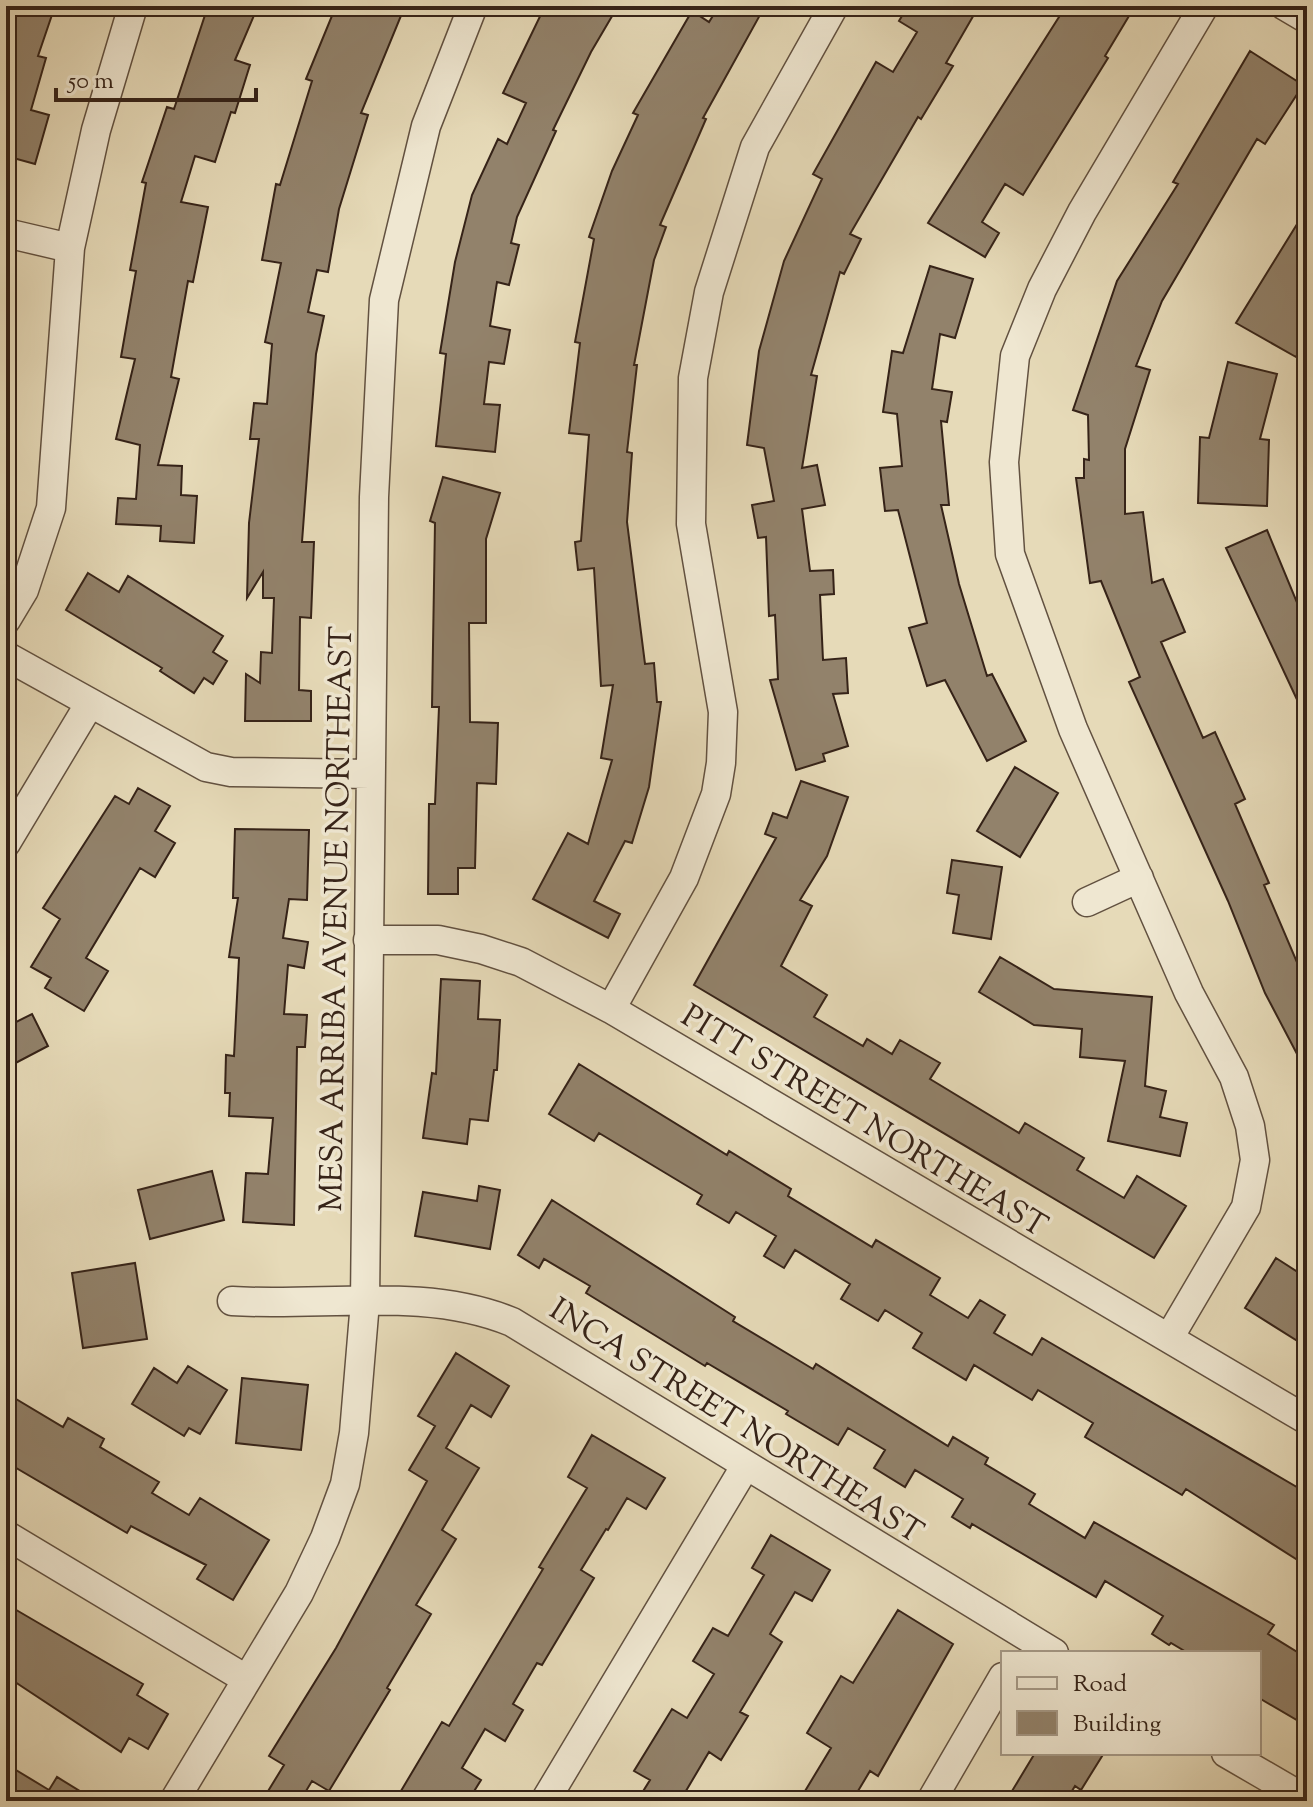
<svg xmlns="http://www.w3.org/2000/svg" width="1313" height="1807" viewBox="0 0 1313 1807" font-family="'Sorts Mill Goudy',serif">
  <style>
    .building { fill: #92826b; stroke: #362318; stroke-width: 2 }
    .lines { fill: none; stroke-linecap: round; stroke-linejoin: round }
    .street-casing { stroke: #625140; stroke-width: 31 }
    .street { stroke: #efe7d1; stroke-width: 28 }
    .labels { text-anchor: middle; stroke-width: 7; stroke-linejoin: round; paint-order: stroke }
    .street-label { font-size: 32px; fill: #362318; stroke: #efe7d1 }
  </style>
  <rect width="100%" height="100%" fill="#e6dab8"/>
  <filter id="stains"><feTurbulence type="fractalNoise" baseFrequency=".0025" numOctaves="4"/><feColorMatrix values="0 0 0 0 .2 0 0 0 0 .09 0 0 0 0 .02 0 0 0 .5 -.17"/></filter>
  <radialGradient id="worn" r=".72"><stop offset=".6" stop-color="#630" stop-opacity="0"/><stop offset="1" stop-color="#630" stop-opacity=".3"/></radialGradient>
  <path class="building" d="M9 6H55L38 56 46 58 31 110 49 115 35 164 6 156V16Z
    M208 6H258L235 60 250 65 235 113 231 112 215 162 195 156 181 202 208 207 193 282 188 281 171 377 179 379 158 465 182 466 181 495 197 496 194 543 160 541 161 526 116 524 118 498 136 499 140 445 116 439 135 359 121 357 136 271 130 270 146 183 142 182 167 107 174 109Z
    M336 6H405L361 113 368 115 339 209 328 272 317 270 308 312 324 316 316 354 302 542H314L311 618 300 617 299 690 311 691V721H245L246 674 260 683 261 652 272 653 274 598H263V572L247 598 249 523 259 439H250L254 403 267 404 272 344 265 342 281 263 262 260 276 184 280 185 312 81 306 79Z
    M545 6H618L591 52 553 130 556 131 517 217 511 243 519 245 509 285 497 282 490 326 510 330 504 364 489 362 484 404 500 405 495 452 436 446 446 354 440 353 455 262 472 195 498 139 507 144 526 103 503 93Z
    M719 6H765L703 118 706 119 660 225 666 227 654 260 634 365H637L627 452 632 453 627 522 645 664 654 663 657 702H661L649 787 632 843 625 841 594 901 620 914 608 938 533 899 568 833 588 844 612 760 601 758 613 685 601 686 594 568 578 570 575 542 581 541 589 435 569 433 580 343 575 342 594 239 589 237 612 171 638 115 633 113 692 11 709 22Z
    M908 6H979L946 63 953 66 921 119 918 117 850 234 861 239 844 274 840 272 811 375 817 376 802 468 817 465 825 505 802 509 810 571 833 570 834 594 820 595 823 660 846 658 848 693 833 694 848 746 823 754 825 761 796 770 770 680 778 679 775 615 769 616 766 537 758 538 752 505 774 501 764 448 747 445 759 351 784 261 822 179 813 174 876 62 893 72 917 32 899 21Z
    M1066 6H1135L1105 56 1108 58 1023 195 1005 184 982 222 999 233 985 257 928 223Z
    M1250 51 1303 85 1265 144 1257 139 1162 301 1136 366 1150 370 1125 449V514L1143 512 1152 583 1163 579 1185 632 1161 642 1203 738 1215 732 1245 799 1235 804 1269 883 1264 885 1302 974 1307 971V1073L1265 993 1228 901 1129 682 1140 677 1101 581 1090 583 1076 478H1084V459L1089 460 1088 415 1073 410 1117 281 1178 184 1173 182Z
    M1307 208V337L1296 357 1236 323Z
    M930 266 973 279 955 338 940 334 932 389 952 392 947 422 941 421 949 505H941L959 584 987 676 992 674 1026 741 987 761 945 680 927 686 909 628 927 623 898 510 885 511 880 468 902 466 897 414 883 412 892 351 903 353Z
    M1228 362 1277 374 1260 439 1269 440 1267 506 1198 503 1200 437 1209 438Z
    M443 477 500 493 486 539V623H469L470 722 498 723 496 784 477 783 475 868H458V894H428L429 804H435L439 707H432L435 523 430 521Z
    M1267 530 1298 605 1307 601V721L1226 548Z
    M88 573 119 592 128 576 223 636 213 652 227 661 213 684 204 678 194 693 160 671 162 668 66 610Z
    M1015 767 1058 793 1020 857 977 831Z
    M801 781 848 797 827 856 800 900 812 906 781 966 827 995 814 1017 863 1046 867 1039 892 1054 900 1040 940 1063 930 1079 1019 1133 1025 1123 1084 1158 1077 1170 1124 1198 1137 1176 1186 1206 1154 1258 694 985 776 838 765 834 773 813 787 818Z
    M138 788 170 806 155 831 175 843 155 877 140 868 86 958 108 971 84 1011 45 988 51 978 31 967 60 919 43 908 115 796 129 804Z
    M235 829 309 830 307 900 289 899 283 938 308 942 304 968 288 965 284 1014 307 1015 305 1047H297L294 1225 243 1222 246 1173 268 1174 273 1118 229 1116 230 1093H225L226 1055 234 1056 239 958 229 957 238 898H233Z
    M952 860 1002 867 991 939 953 933 959 895 947 893Z
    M1000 957 1054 989 1152 997 1145 1086 1166 1091 1160 1117 1187 1123 1180 1156 1108 1141 1125 1061 1080 1057 1082 1029 1034 1025 979 992Z
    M441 979 480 981 478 1019 500 1020 497 1070H494L488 1121 470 1119 467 1144 423 1138 432 1073 436 1074Z
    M32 1014 48 1046 6 1068V1027Z
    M579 1064 727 1155 729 1151 791 1189 788 1196 872 1247 876 1240 940 1278 930 1295 968 1318 980 1300 1005 1315 994 1333 1032 1355 1042 1338 1307 1493V1566L1186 1489 1182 1495 1085 1437 1093 1423 1038 1390 1032 1400 974 1365 966 1380 913 1348 922 1333 885 1310 878 1321 841 1299 850 1284 795 1250 784 1268 764 1256 776 1236 736 1212 729 1223 697 1204 702 1195 599 1133 594 1141 549 1114Z
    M212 1171 224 1220 150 1239 138 1190Z
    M479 1186 500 1190 490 1249 415 1236 423 1192 477 1201Z
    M552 1200 735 1317 733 1321 813 1369 816 1364 948 1446 953 1437 988 1458 985 1464 1035 1494 1029 1504 1085 1538 1094 1522 1274 1625 1268 1634 1307 1658V1726L1259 1698V1653H1188L1171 1643 1169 1645 1152 1634 1163 1616 1105 1581 1096 1597 972 1524 970 1528 952 1517 963 1499 915 1470 905 1487 874 1468 885 1450 848 1428 838 1445 786 1414 788 1411 707 1363 705 1366 586 1293 590 1286 544 1259 539 1268 518 1255Z
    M1276 1258 1307 1278V1347L1245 1308Z
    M135 1263 147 1339 83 1348 72 1273Z
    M456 1353 509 1386 491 1417 471 1405 446 1448 479 1468 442 1530 456 1539 416 1605 431 1614 387 1688 390 1690 329 1791 312 1781 300 1801H262L284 1765 269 1756 336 1648 427 1481 409 1470 435 1426 418 1416Z
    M188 1366 227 1390 200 1434 189 1428 184 1436 132 1404 154 1368 177 1383Z
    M242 1378 308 1385 301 1450 236 1443Z
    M6 1393 63 1427 68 1418 104 1439 100 1447 159 1482 152 1493 189 1515 200 1498 269 1540 233 1600 197 1579 206 1565 131 1526 127 1533 6 1462Z
    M592 1435 665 1478 646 1509 627 1498 608 1530 606 1529 581 1570 594 1578 542 1665 537 1663 513 1704 523 1710 505 1741 485 1729 462 1768 481 1780 468 1801H395L442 1722 449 1726 543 1569 539 1567 587 1488 568 1477Z
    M771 1535 830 1570 812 1601 795 1592 770 1634 782 1642 740 1712 748 1716 721 1760 709 1752 680 1801H637L650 1780 634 1771 672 1709 687 1718 714 1674 693 1661 713 1628 728 1636 764 1575 752 1568Z
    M6 1604 143 1684 137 1695 168 1714 148 1749 129 1738 121 1752 6 1676Z
    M898 1610 953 1644 878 1776 870 1771 852 1801H799L831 1748 807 1733 841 1676 853 1683Z
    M1035 1753H1104L1081 1790 1075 1786 1066 1801H1006Z
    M6 1764 49 1790 57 1777 96 1801H6Z"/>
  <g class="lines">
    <g class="street-casing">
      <path id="street" d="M1285 6 1307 19
        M6 233 70 248
        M6 620 24 590 51 508 70 248 96 130 133 6
        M6 656 206 767 231 772 370 774
        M6 843 90 703
        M1087 902 1139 878
        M368 940H438L481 949 521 962 611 1009 1307 1420
        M611 1009 684 878 716 794 721 763 723 712 691 524 693 378 709 292 755 147 834 6
        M232 1301C323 1307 425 1286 512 1322L1054 1653
        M1169 1338 1246 1207 1255 1160 1250 1126 1234 1077 1189 993 1073 729 1010 554 1004 462 1015 356 1042 289 1082 212 1204 6
        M6 1535 246 1679
        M1226 1753 1307 1800
        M174 1801 299 1593 325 1538 345 1484 354 1433 365 1302 374 497 384 300 426 126 473 6
        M545 1801 746 1465
        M931 1801 1003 1677"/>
    </g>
    <use href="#street" class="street"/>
  </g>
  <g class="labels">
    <g class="street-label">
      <text transform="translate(335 919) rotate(-89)" y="11">MESA ARRIBA AVENUE NORTHEAST</text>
      <text transform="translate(865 1120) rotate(31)" y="11">PITT STREET NORTHEAST</text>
      <text transform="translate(737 1420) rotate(32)" y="11">INCA STREET NORTHEAST</text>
    </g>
  </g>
  <rect width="1313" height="1807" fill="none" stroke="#e6dab8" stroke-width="32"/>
  <rect x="8" y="8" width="1297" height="1791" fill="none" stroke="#362318" stroke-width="4"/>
  <rect x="16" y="16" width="1281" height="1775" fill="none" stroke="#362318" stroke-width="2"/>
  <rect x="1001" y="1651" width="260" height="104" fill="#efe7d1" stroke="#a59987" stroke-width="2"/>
  <rect x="1017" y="1677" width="40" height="12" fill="#efe7d1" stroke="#a59987" stroke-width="2"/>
  <text x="1073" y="1691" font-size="24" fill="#362318">Road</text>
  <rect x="1017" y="1711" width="40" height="24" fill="#92826b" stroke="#a59987" stroke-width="2"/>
  <text x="1073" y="1731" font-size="24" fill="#362318">Building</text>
  <path d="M56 88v12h200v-12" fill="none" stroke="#362318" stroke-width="4"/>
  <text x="68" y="88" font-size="24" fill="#362318" stroke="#efe7d1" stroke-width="6" paint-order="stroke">50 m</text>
  <rect width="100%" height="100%" filter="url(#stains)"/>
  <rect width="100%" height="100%" fill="url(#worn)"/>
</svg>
